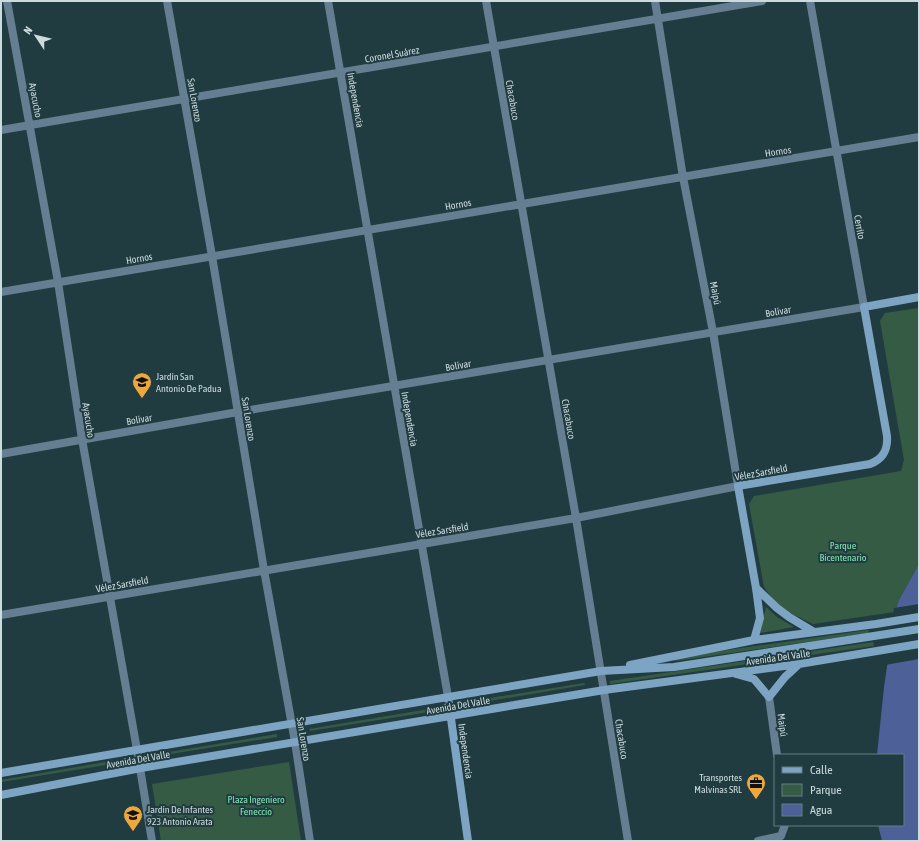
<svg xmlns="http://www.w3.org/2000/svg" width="920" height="842" viewBox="0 0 920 842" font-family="'Asap Condensed',sans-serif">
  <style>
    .green { fill: #365b45 }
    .water { fill: #4e6098 }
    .pier { fill: #213c41 }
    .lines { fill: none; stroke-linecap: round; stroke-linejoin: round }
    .street { stroke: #657e91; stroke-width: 8 }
    .secondary { stroke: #7da5c3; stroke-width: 8 }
    .labels { text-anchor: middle; stroke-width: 4; stroke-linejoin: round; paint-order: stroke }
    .street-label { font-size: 10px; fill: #ccdbde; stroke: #213c41 }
    .poi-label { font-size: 10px; fill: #ccdbde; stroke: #213c41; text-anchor: start }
    .park-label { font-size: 10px; fill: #82e3ac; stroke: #213c41 }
  </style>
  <rect width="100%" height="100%" fill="#213c41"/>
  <path class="green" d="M919 308V564L899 600 895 612 813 624 788 612 773 600 764 587 749 504 754 496 901 471 904 460 880 321 885 313Z
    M766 607 777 617 794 627 760 633Z
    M868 630 869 633 675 661 679 657Z
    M873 642 874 646 610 684V681Z
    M584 683 585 685 466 705 465 702Z
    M429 709V712L310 731 309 729Z
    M277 734V737L158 756 157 754Z
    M117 760 118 763 1 782V780Z
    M289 762 301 841H161L152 784Z"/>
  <path class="water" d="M919 564V841H882L878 825H903V755H877L884 687 895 612 899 600Z"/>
  <path class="pier" d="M919 604V659L885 665 894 608Z"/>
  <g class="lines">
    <path class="street" d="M7 1 58 282 82 439 137 750 152 841
      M167 1 212 256 264 570 295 742 310 841
      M328 1 448 697
      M486 1 576 518 628 841
      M1 130 762 1
      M1 292 919 137
      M1 454 238 412 864 307 810 1
      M1 615 576 518 738 486 713 332 683 177 655 1
      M769 697 777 755
      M758 841 781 836 785 825"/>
    <path class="secondary" d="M756 588 777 608 789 617 814 632
      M754 640 760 618 756 588 738 486 870 464C883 459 888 450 887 436L864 307 919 297
      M630 665 754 640 876 624 919 617
      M736 674 754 679 769 697 785 677 799 664
      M448 697 468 841
      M1 773 601 671 674 667 919 629
      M1 795 141 768 604 690 799 664 919 644"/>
  </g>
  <defs>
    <g id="school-pin" transform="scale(1)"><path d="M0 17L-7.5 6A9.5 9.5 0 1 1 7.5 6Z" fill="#eda83b" stroke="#213c41"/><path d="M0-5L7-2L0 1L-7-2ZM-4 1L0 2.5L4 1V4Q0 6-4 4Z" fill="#111"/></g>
    <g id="office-pin" transform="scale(1)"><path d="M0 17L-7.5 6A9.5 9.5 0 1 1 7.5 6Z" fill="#eda83b" stroke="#213c41"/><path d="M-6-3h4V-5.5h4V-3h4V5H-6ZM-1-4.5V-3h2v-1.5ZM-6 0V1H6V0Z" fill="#111"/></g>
  </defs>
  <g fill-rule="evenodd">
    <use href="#school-pin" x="142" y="382"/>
    <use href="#office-pin" x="756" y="783"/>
    <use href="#school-pin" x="133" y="815"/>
  </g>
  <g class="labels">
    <g class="street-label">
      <text transform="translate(392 54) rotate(-10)" y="4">Coronel Suárez</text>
      <text transform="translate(36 100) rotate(79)" y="4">Ayacucho</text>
      <text transform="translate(195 100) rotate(80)" y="4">San Lorenzo</text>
      <text transform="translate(356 100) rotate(80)" y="4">Independencia</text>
      <text transform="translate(513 100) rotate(80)" y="4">Chacabuco</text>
      <text transform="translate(778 151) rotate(-9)" y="4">Hornos</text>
      <text transform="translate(458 204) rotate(-10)" y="4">Hornos</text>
      <text transform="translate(860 227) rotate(80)" y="4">Cerrito</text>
      <text transform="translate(139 258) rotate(-10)" y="4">Hornos</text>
      <text transform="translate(716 293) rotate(79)" y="4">Maipú</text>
      <text transform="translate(778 311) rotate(-10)" y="4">Bolívar</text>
      <text transform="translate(458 365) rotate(-10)" y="4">Bolívar</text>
      <text transform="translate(139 419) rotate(-10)" y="4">Bolívar</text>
      <text transform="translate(249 419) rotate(81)" y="4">San Lorenzo</text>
      <text transform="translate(410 419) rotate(80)" y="4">Independencia</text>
      <text transform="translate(569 419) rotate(80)" y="4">Chacabuco</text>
      <text transform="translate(89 420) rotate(81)" y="4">Ayacucho</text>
      <text transform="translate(761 472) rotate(-10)" y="4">Vélez Sarsfield</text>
      <text transform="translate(442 530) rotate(-9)" y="4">Vélez Sarsfield</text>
      <text transform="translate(122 584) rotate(-10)" y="4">Vélez Sarsfield</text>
      <text transform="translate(778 657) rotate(-8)" y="4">Avenida Del Valle</text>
      <text transform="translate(458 705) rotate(-10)" y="4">Avenida Del Valle</text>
      <text transform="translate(783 725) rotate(82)" y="4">Maipú</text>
      <text transform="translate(304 739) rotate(81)" y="4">San Lorenzo</text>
      <text transform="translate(622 739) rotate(81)" y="4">Chacabuco</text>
      <text transform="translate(466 751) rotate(82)" y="4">Independencia</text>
      <text transform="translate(138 759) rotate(-10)" y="4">Avenida Del Valle</text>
    </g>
    <g class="poi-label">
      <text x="156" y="380">Jardín San<tspan x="156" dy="12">Antonio De Padua</tspan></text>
      <text x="742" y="781" text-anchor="end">Transportes<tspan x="742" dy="12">Malvinas SRL</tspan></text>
      <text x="147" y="813">Jardín De Infantes<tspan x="147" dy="12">923 Antonio Arata</tspan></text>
    </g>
    <g class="park-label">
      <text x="843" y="549">Parque<tspan x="843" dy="12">Bicentenario</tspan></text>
      <text x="256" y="803">Plaza Ingeniero<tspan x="256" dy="12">Feneccio</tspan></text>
    </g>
  </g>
  <rect width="920" height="842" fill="none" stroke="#ccdbde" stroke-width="4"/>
  <rect x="774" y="754" width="130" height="72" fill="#213c41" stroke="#657c80"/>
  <rect x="782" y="767" width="20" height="6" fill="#7da5c3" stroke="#657c80"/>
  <text x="810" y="774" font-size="12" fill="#ccdbde">Calle</text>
  <rect x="782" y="784" width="20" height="12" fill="#365b45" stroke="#657c80"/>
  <text x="810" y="794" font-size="12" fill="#ccdbde">Parque</text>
  <rect x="782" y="804" width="20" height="12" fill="#4e6098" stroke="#657c80"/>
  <text x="810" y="814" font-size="12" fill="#ccdbde">Agua</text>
  <g transform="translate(36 36) rotate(305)" stroke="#213c41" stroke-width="3" paint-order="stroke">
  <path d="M0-3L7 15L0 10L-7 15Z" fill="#ccdbde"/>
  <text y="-6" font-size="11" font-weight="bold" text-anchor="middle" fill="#ccdbde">N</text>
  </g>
</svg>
